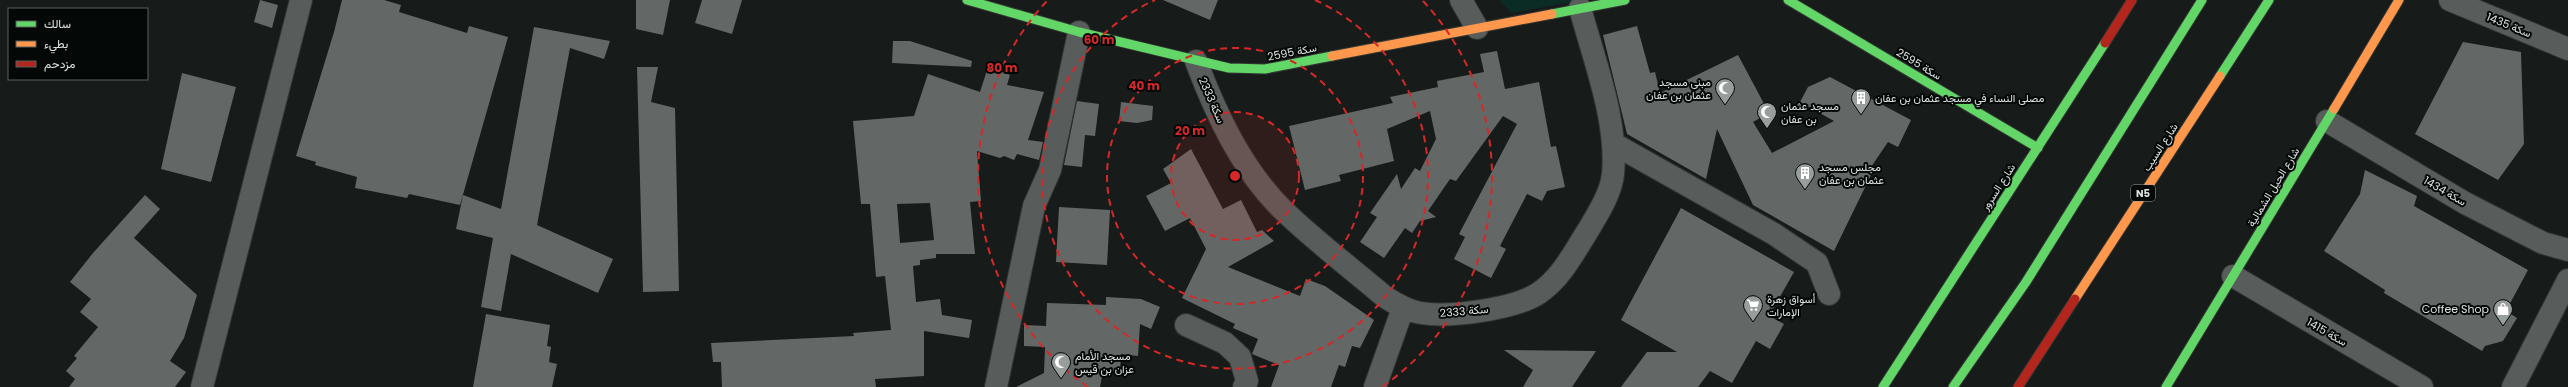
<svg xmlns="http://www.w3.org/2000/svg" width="2568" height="387" viewBox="0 0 2568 387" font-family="Poppins,Vazirmatn,sans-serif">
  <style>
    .green { fill: #0b2c24 }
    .building { fill: #636866; fill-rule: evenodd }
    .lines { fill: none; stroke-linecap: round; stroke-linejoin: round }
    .street-casing { stroke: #323634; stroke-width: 24 }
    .fast-casing { stroke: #323634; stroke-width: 11 }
    .slow-casing { stroke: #323634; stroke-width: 11 }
    .jam-casing { stroke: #323634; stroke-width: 11 }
    .street { stroke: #585d5b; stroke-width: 22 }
    .fast { stroke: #63d668; stroke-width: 9 }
    .slow { stroke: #ff974d; stroke-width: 9 }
    .jam { stroke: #b3261e; stroke-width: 9 }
    .ring { fill: none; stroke: #d62828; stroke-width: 2; stroke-dasharray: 7 5 }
    .labels { text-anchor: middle; stroke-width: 4; stroke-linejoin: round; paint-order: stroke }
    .shield { fill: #040806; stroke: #9ca29f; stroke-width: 1 }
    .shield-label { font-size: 10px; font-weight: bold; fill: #dde4e1 }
    .street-label { font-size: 11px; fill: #dde4e1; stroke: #040806 }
    .poi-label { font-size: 11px; fill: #dde4e1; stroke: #040806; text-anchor: start }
    .centre { fill: #d62828; stroke: #040806; stroke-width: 2 }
    .ring-label { font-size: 12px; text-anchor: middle; font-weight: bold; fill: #d62828; stroke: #040806; stroke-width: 4; stroke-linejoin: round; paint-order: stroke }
  </style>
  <rect width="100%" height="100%" fill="#171c1a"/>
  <path class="green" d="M1499 0H1581L1512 13Z"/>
  <path class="building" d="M260 0 278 5 272 28 254 22Z
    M342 0H384L401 5 399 12 467 33 469 26 508 37 460 205 409 194 407 198 355 188 357 177 315 165 316 162 296 156 334 32Z
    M636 0H670L663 35 636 29Z
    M702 0H742L732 34 695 23Z
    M1163 0H1218L1210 20Z
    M1637 26 1650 73 1655 72 1660 93 1738 55 1769 113 1753 122 1772 153 1834 121 1800 102 1808 87 1830 77 1911 120 1898 147 1888 142 1867 173 1871 175 1834 251 1753 205 1717 129 1706 179 1627 134 1603 35Z
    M534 27 610 41 604 59 570 48 537 225 613 259 598 293 511 254 501 311 481 307 493 238 456 229 463 195 501 209Z
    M893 41H910L972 61 971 67 892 63Z
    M2463 42 2521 52 2524 144 2498 180 2415 134Z
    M1497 51 1505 89 1539 82 1551 147 1556 146 1565 187 1547 191 1542 201 1527 194 1500 246 1506 249 1491 278 1454 259 1465 237 1459 234 1517 124 1503 116 1456 181 1450 179 1428 211 1436 217 1420 221 1412 233 1405 228 1384 258 1360 242 1377 217 1370 213 1397 174 1401 189 1415 168 1420 171 1436 139 1430 111 1387 129 1394 161 1339 175 1341 181 1305 190 1289 126 1393 103 1390 97 1438 87 1437 81 1484 72 1480 54Z
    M637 67H658L651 102 675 108 679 291 643 292Z
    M988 67 1010 75 1007 85 1044 92 1028 140 1043 142 1039 160 1017 154 1014 160 1004 156 1000 158 977 151 981 201 970 202 975 254H936V258L920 260V265L913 266 916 302 940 299 942 315 972 320 969 338 924 331V376L875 379 876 387H722L721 362H713L711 343 854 336 853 333 891 330 885 276 876 277 870 204H861L853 121 914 116 928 74 980 92ZM930 203 934 240 900 243 897 204Z
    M182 73 236 87 211 182 161 169Z
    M1077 101 1099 104 1095 136 1085 135 1082 167 1064 165Z
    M1121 102 1153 106 1152 120 1137 123 1119 121Z
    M1191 149 1223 209 1241 200 1257 232 1262 230 1274 241 1228 267 1300 296 1306 279 1325 286 1374 320 1360 348 1352 346 1345 367 1339 365 1331 387H1271L1279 365 1252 354 1258 339 1233 328 1235 324 1182 298 1206 249 1190 218 1165 231 1146 196 1171 183 1163 169Z
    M2365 170 2417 196 2414 206 2528 270 2506 311 2517 318 2503 341 2485 346 2482 351 2384 293 2385 290 2324 251 2360 194Z
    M145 195 160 209 134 238 197 295 184 338 170 361 186 372 175 387H69L75 379 66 371 77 358 74 356 98 327 80 312 91 299 70 282 93 253Z
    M1059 207 1110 210 1107 265 1056 262Z
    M1681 208 1794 272 1769 316 1784 324 1770 349 1756 341 1732 383 1710 371 1698 387H1621L1647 352H1677L1621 320Z
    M1106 297 1141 299 1160 307 1151 329 1140 324 1138 356 1121 354 1120 372 1103 371 1100 387H1016L1044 373 1045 347 1024 346V325L1046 326 1047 303 1106 305Z
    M486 314 550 325 547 346 551 347 549 362 557 364 552 387H473Z
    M1504 350 1596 351 1572 387H1523L1533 370Z"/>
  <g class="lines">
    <g class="street-casing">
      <path id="street" d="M1461 0 1477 28
        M2450 0 2568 49
        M1196 61C1216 114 1242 170 1283 210 1315 241 1351 268 1385 297 1396 304 1408 311 1421 313 1449 318 1515 309 1539 293 1561 278 1573 254 1587 232 1597 215 1611 194 1613 174 1618 121 1594 60 1580 8
        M2327 121 2465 203 2543 243 2568 250
        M1614 144 1774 234 1817 263 1829 294
        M2233 276 2422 387
        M1186 325 1225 343 1240 357 1247 381 1244 387
        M202 387 301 0
        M996 387 1034 206 1050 170 1079 32
        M1375 387 1403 308
        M2513 387 2568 280"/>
    </g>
    <g class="fast-casing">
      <path id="fast" d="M967 0 1079 32 1229 68 1265 69 1332 56
        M1788 0 2038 148
        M1552 14 1625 0
        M2220 76 2269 0
        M1883 387 2105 43
        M1953 387 2026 282 2202 0
        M2166 387 2334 109"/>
    </g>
    <g class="slow-casing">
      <path id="slow" d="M1332 56 1552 14
        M2334 109 2399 0
        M2075 299 2220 76"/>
    </g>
    <g class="jam-casing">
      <path id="jam" d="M2105 43 2132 0
        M2018 387 2075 299"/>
    </g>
    <use href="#street" class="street"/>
    <use href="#fast" class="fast"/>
    <use href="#slow" class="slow"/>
    <use href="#jam" class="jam"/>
  </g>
  <circle cx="1235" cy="176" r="64" fill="#d62828" fill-opacity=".12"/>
  <g class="ring">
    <circle cx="1235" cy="176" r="64"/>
    <circle cx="1235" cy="176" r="128"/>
    <path d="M1315 0A193 193 0 1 1 1155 0"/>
    <path d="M1088 387A257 257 0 0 1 1047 1M1423 1A257 257 0 0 1 1382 387"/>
  </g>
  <defs>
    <g id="mosque-pin" transform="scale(1)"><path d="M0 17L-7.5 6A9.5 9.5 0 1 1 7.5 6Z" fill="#989e9b" stroke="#040806"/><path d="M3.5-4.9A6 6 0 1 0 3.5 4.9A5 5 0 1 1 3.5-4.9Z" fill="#fff"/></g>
    <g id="building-pin" transform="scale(1)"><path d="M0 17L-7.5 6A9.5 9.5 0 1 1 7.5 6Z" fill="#989e9b" stroke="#040806"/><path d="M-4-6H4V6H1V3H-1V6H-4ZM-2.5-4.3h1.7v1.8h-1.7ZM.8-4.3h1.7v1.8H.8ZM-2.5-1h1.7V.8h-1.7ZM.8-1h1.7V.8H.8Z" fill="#fff"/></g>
    <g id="supermarket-pin" transform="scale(1)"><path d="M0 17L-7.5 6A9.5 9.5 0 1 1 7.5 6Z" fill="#989e9b" stroke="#040806"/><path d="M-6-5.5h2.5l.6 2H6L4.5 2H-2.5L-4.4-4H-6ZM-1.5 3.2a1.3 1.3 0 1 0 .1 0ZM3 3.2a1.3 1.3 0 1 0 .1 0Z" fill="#fff"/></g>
    <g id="shop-pin" transform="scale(1)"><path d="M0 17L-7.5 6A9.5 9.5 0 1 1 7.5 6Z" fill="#989e9b" stroke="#040806"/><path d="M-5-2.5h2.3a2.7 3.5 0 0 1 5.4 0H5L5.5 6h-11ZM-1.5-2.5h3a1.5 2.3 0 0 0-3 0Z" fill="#fff"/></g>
  </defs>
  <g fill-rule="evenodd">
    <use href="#mosque-pin" x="1725" y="88"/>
    <use href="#building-pin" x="1861" y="98"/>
    <use href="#mosque-pin" x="1767" y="112"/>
    <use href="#building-pin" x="1805" y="173"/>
    <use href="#supermarket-pin" x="1753" y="305"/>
    <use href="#shop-pin" x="2503" y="309"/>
    <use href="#mosque-pin" x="1061" y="362"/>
  </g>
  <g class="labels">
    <rect class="shield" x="2131" y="185" width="24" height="16" rx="3"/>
    <g class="shield-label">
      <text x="2143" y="197">N5</text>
    </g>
    <g class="street-label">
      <text transform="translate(2509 25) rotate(22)" y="4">سكة 1435</text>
      <text transform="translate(1292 52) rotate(-11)" y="4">سكة 2595</text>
      <text transform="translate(1919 64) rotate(31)" y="4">سكة 2595</text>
      <text transform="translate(1212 100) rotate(66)" y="4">سكة 2333</text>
      <text transform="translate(2160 147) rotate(-57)" y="4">شارع السيب</text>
      <text transform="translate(1998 187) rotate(-57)" y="4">شارع السرور</text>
      <text transform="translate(2273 187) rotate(-59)" y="4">شارع الحيل الشمالية</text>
      <text transform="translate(2445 191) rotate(30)" y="4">سكة 1434</text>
      <text transform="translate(1464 311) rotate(-5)" y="4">سكة 2333</text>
      <text transform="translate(2327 332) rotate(30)" y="4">سكة 1415</text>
    </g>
    <g class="poi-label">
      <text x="1711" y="86" text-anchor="end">مبنى مسجد<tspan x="1711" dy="13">عثمان بن عفان</tspan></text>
      <text x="1875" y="102">مصلى النساء في مسجد عثمان بن عفان</text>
      <text x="1781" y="110">مسجد عثمان<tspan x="1781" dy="13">بن عفان</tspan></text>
      <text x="1819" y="171">مجلس مسجد<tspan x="1819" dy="13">عثمان بن عفان</tspan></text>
      <text x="1767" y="303">أسواق زهرة<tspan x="1767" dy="13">الإمارات</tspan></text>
      <text x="2489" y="313" text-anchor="end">Coffee Shop</text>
      <text x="1075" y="360">مسجد الأمام<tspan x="1075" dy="13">عزان بن قيس</tspan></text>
    </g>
  </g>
  <circle cx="1235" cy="176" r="6" class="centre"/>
  <g class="ring-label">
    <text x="1099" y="44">60 m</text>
    <text x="1002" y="72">80 m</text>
    <text x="1144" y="90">40 m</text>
    <text x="1190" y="135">20 m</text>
  </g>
  <rect x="8" y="8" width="140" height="72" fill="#040806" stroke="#5b605e"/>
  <rect x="16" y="21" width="20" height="6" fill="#63d668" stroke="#5b605e"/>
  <text x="44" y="28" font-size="12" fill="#dde4e1">سالك</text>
  <rect x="16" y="41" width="20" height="6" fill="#ff974d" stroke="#5b605e"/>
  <text x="44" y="48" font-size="12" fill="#dde4e1">بطيء</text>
  <rect x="16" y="61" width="20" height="6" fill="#b3261e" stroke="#5b605e"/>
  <text x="44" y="68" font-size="12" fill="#dde4e1">مزدحم</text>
</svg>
